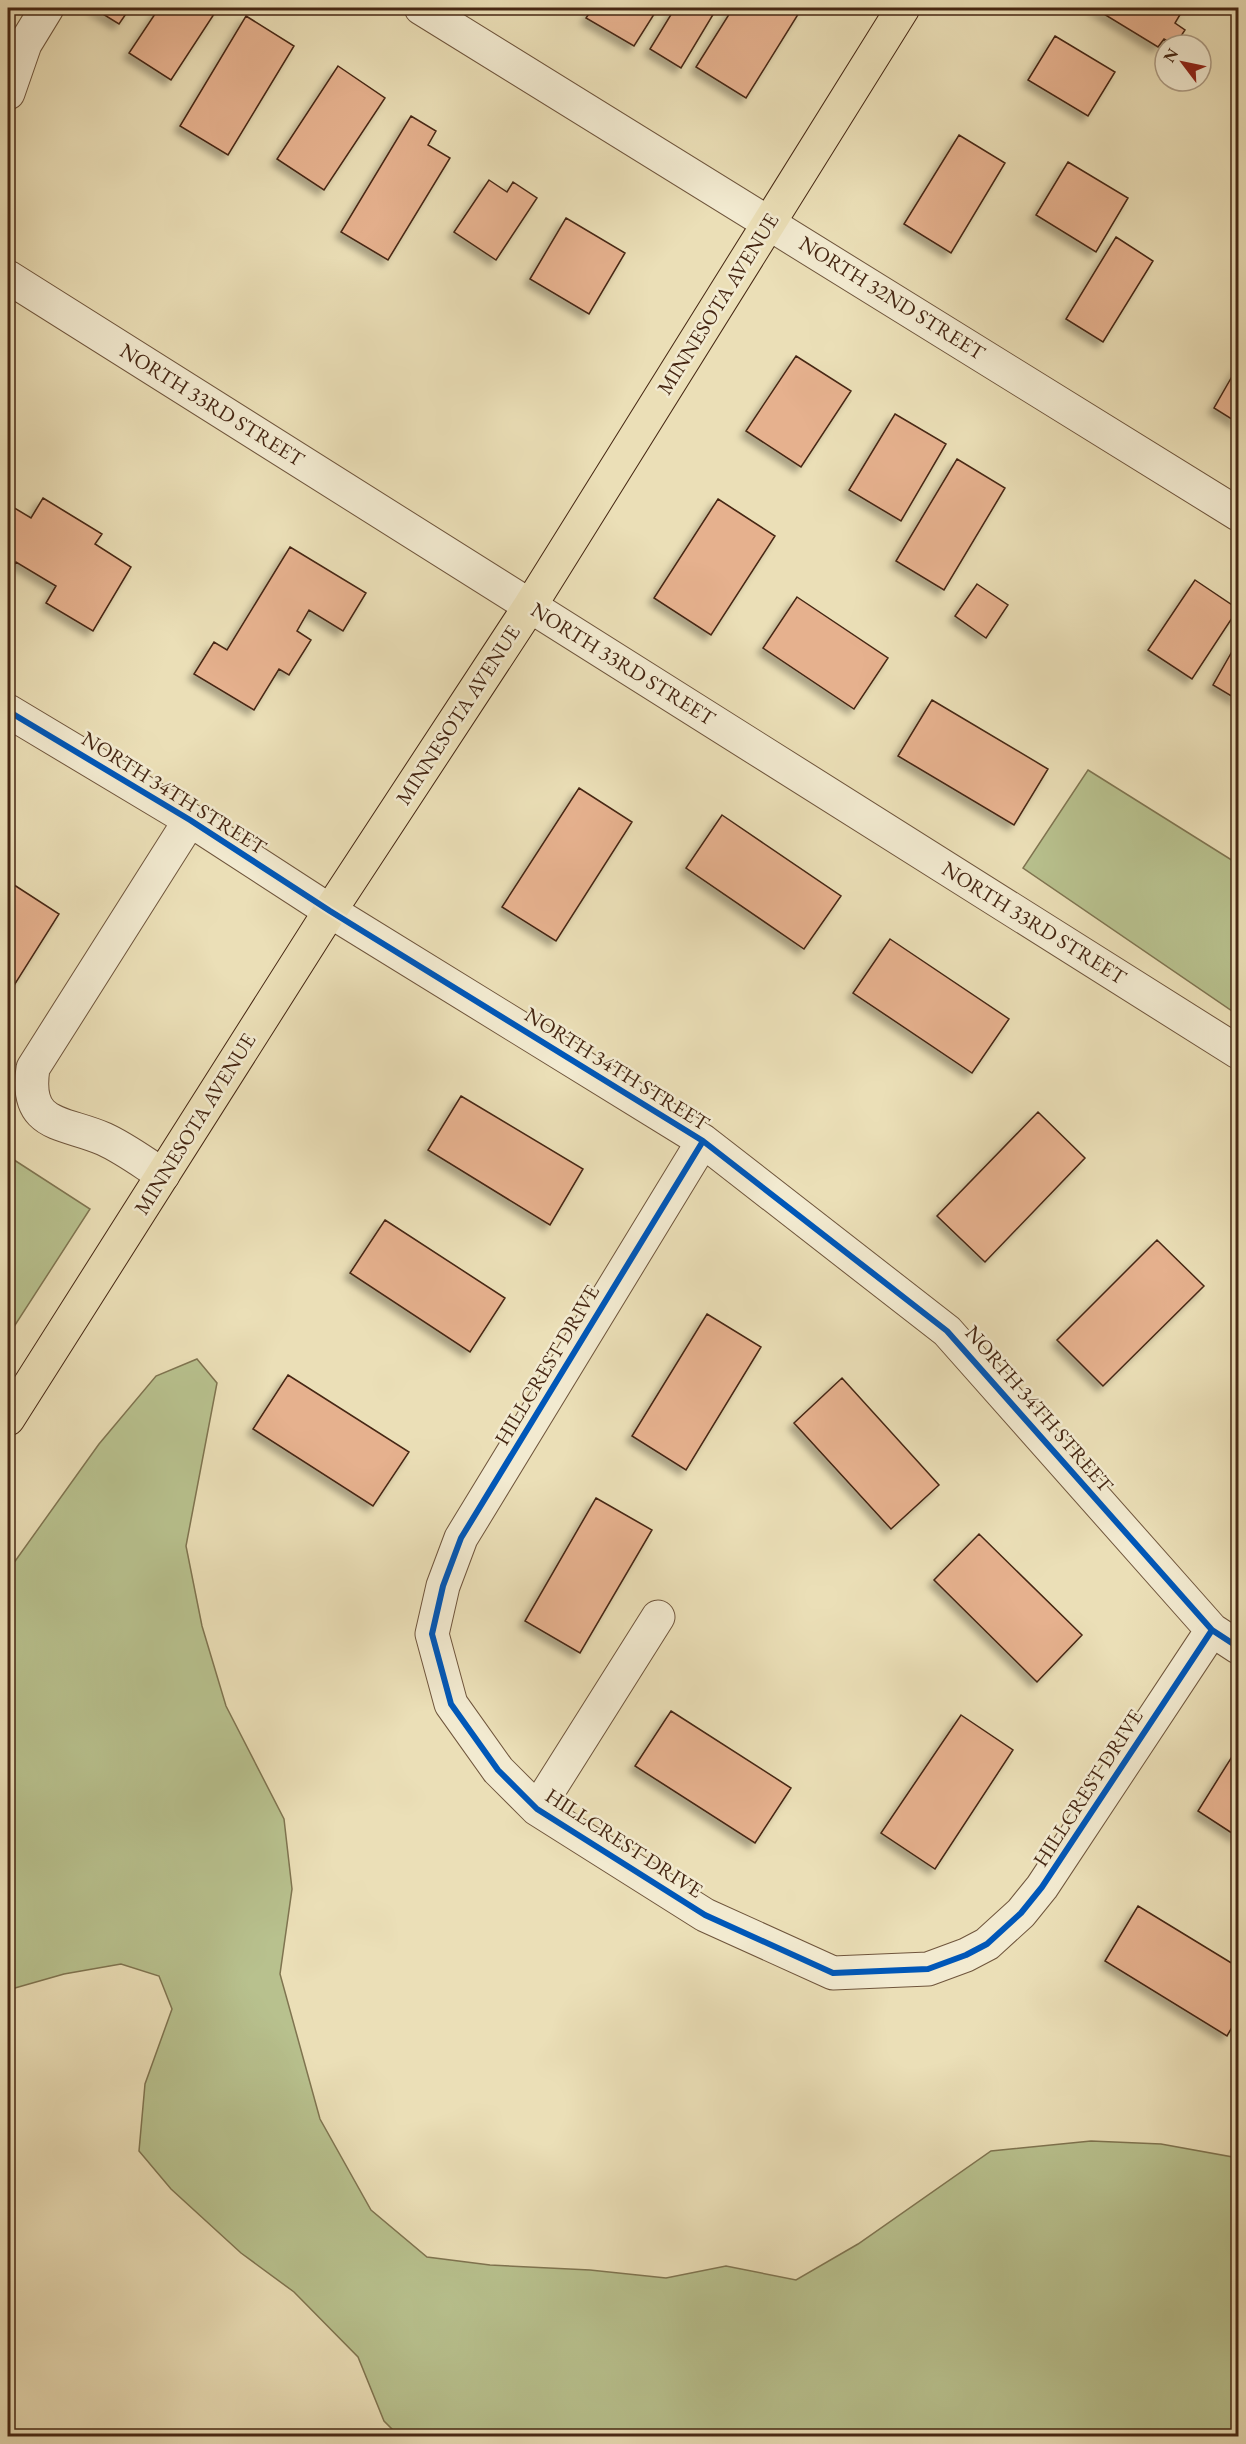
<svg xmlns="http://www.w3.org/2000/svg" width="1246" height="2444" viewBox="0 0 1246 2444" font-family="'EB Garamond',serif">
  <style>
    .green { fill: #b8c18e; stroke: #7f7450; stroke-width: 1.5 }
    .building { fill: #e6b18e; stroke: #462713; stroke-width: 1.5; filter: url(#shadow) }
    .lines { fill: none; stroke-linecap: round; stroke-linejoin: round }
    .minor-casing { stroke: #6f553c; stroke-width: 35 }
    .major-casing { stroke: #462713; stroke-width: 35 }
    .minor { stroke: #f2ead0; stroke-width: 33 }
    .major { stroke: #ebdfb7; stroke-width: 33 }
    .cycleway-casing { stroke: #f2ead0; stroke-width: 10 }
    .cycleway { stroke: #0057b8; stroke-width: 6 }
    .labels { text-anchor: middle; stroke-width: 5; stroke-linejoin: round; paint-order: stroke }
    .street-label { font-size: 21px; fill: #462713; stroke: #f2ead0 }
  </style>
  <defs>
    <filter id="shadow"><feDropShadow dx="-5.5" dy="5.5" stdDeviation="3" flood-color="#0004"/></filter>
  </defs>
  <rect width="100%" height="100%" fill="#ebdfb7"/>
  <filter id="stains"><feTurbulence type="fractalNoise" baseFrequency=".00333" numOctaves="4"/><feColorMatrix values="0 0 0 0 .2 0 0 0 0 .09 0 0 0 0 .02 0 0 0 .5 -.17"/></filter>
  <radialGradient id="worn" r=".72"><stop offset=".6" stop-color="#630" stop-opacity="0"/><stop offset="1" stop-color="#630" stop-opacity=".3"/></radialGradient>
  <path class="green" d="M1088 770 1238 864V1015L1023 868Z
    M8 1156 90 1209 8 1336Z
    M197 1359 217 1383 186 1546 202 1626 226 1706 284 1819 292 1889 280 1974 320 2119 371 2210 427 2257 490 2265 590 2270 666 2278 726 2266 796 2280 858 2244 991 2151 1091 2141 1161 2144 1238 2158V2436H399L384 2421 358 2357 294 2292 241 2253 171 2189 139 2151 145 2084 172 2009 159 1976 121 1964 64 1974 8 1990V1571L99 1444 156 1376Z"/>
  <path class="building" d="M8 8H18L8 25Z
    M93 8H130L119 24Z
    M159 8H218L171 80 129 53Z
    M593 8H658L634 46 586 18Z
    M675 8H709L708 9 714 13 681 68 650 49Z
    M733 8H802L746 98 696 67Z
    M1094 8H1184L1175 23 1185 30 1175 45 1164 39 1158 47Z
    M246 16 294 46 228 155 180 126Z
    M1055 36 1115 72 1088 116 1028 80Z
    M338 66 385 98 324 190 277 159Z
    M411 116 436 131 428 145 450 158 388 260 341 232Z
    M959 135 1005 163 951 253 904 224Z
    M1068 162 1128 198 1096 252 1036 215Z
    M489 180 507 192 513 182 537 198 496 260 454 232Z
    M566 218 625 253 589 314 530 279Z
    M1116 237 1153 261 1103 342 1066 319Z
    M796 356 851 391 801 467 746 431Z
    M1238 366V423L1214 408Z
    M895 414 946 444 901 521 849 490Z
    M957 459 1005 488 944 590 896 561Z
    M43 498 102 534 95 544 131 567 93 631 46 603 56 586 16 562 11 570 8 568V504L31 518Z
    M718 499 775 536 711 635 654 598Z
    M290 547 366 593 343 631 309 610 297 631 311 640 289 675 279 669 254 710 194 674 214 642 227 650Z
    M1195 580 1238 609 1192 679 1148 650Z
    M977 584 1008 605 986 638 955 616Z
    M797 597 888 658 854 709 763 648Z
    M1238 641V700L1213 685Z
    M932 700 1048 769 1014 825 898 756Z
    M579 788 632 822 556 941 502 907Z
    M722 815 841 896 804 949 686 868Z
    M8 881 59 914 8 995Z
    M890 939 1009 1019 972 1073 853 993Z
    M461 1096 583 1169 550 1225 428 1150Z
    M1038 1112 1085 1158 985 1262 937 1216Z
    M385 1220 505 1298 470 1352 350 1273Z
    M1157 1240 1204 1286 1103 1386 1057 1340Z
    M707 1314 761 1347 686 1470 632 1436Z
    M288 1375 409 1452 373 1506 253 1429Z
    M842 1378 939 1485 891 1529 794 1423Z
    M596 1498 652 1530 580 1653 525 1621Z
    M979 1534 1082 1635 1037 1682 934 1580Z
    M671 1711 791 1788 755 1843 635 1766Z
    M961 1715 1013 1750 935 1869 881 1833Z
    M1233 1755 1238 1759V1837L1198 1811Z
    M1138 1906 1238 1967V2017L1227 2036 1105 1961Z"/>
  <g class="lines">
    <g class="minor-casing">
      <path id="minor" d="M421 8 1238 514
        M8 93 25 44 47 8
        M8 277 1238 1052
        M8 711 190 820 330 911 703 1141 947 1331 1212 1630 1238 1647
        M703 1141 461 1538 443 1586 432 1634 451 1704 498 1770 537 1809 705 1915 833 1973 928 1969 966 1955 987 1944 1021 1913 1042 1887 1212 1630
        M163 1175C144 1163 124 1148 104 1139 63 1121 24 1128 33 1068L190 820
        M537 1809 658 1617"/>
    </g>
    <g class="major-casing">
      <path id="major" d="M8 1419 330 911 530 606 903 8"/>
    </g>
    <use href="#minor" class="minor"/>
    <use href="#major" class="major"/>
    <g class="cycleway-casing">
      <path id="cycleway" d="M8 711 190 820 330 911 703 1141 947 1331 1212 1630 1238 1647
        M703 1141 461 1538 443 1586 432 1634 451 1704 498 1770 537 1809 705 1915 833 1973 928 1969 966 1955 987 1944 1021 1913 1042 1887 1212 1630"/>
    </g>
    <use href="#cycleway" class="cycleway"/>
  </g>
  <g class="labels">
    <g class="street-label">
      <text transform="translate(892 298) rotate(32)" y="7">NORTH 32ND STREET</text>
      <text transform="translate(718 304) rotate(-58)" y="7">MINNESOTA AVENUE</text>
      <text transform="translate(212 405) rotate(32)" y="7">NORTH 33RD STREET</text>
      <text transform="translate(623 664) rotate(32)" y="7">NORTH 33RD STREET</text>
      <text transform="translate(458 715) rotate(-57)" y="7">MINNESOTA AVENUE</text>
      <text transform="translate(174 793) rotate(32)" y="7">NORTH 34TH STREET</text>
      <text transform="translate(1034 923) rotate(32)" y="7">NORTH 33RD STREET</text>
      <text transform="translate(617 1069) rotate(32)" y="7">NORTH 34TH STREET</text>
      <text transform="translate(195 1124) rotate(-58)" y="7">MINNESOTA AVENUE</text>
      <text transform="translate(547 1365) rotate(-59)" y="7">HILLCREST DRIVE</text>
      <text transform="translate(1039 1409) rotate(49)" y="7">NORTH 34TH STREET</text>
      <text transform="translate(1088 1788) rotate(-57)" y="7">HILLCREST DRIVE</text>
      <text transform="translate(624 1843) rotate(33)" y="7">HILLCREST DRIVE</text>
    </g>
  </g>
  <rect width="1246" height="2444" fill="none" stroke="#ebdfb7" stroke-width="30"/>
  <rect x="9" y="9" width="1228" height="2426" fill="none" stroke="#462713" stroke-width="3"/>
  <rect x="15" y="15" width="1216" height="2414" fill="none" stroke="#462713" stroke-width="1.5"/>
  <g transform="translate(1183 63) rotate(302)"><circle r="28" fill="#f2ead0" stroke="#ad9c84" stroke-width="1.5"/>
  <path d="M0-4.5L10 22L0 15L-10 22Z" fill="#8f2418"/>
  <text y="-9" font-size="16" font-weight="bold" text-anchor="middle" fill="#462713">N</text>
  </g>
  <rect width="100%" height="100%" filter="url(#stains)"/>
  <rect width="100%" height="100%" fill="url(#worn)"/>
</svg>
